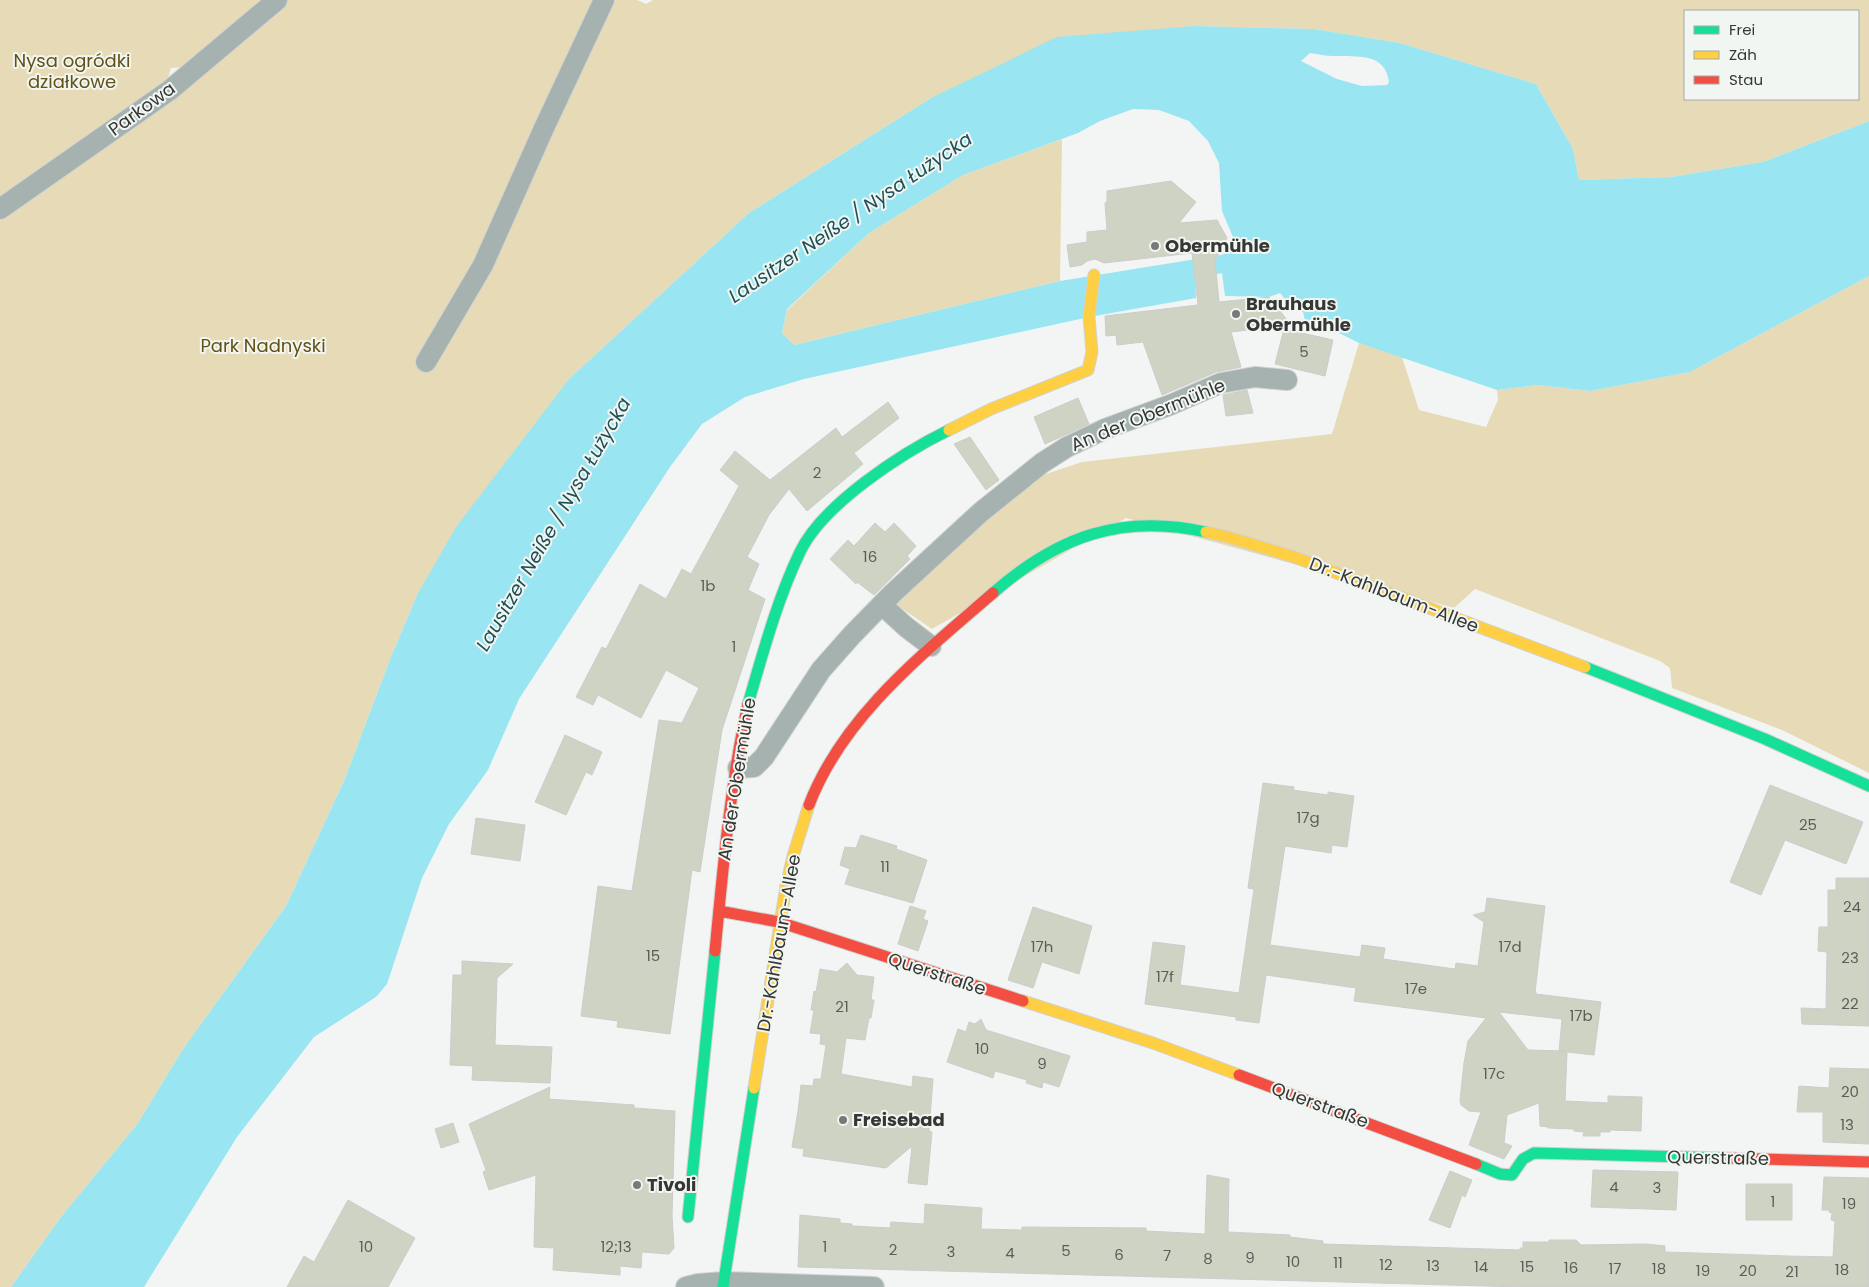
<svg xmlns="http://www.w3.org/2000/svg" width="1869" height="1287" viewBox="0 0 1869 1287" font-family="Poppins,sans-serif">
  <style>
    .green { fill: #e6dbb6; fill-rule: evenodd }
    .water { fill: #99e6f2; fill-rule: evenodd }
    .building { fill: #ced3c3; stroke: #cccdcb; fill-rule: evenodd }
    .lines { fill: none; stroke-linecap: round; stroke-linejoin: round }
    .street-casing { stroke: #d1d2d1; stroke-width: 22 }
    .fast-casing { stroke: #d1d2d1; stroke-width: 13 }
    .slow-casing { stroke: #d1d2d1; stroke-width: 13 }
    .jam-casing { stroke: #d1d2d1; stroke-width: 13 }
    .street { stroke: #a5b2af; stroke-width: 20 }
    .fast { stroke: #16e098; stroke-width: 11 }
    .slow { stroke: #ffcf43; stroke-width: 11 }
    .jam { stroke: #f24e42; stroke-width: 11 }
    .poi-dot { fill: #777a78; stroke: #f1f6f2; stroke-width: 2 }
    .labels { text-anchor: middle; stroke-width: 4; stroke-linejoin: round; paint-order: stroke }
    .number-label { font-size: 15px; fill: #5b5e58 }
    .park-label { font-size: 18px; fill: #635115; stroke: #f1f6f2 }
    .street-label { font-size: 18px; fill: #353735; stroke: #f1f6f2 }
    .poi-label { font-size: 18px; font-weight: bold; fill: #353735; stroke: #f1f6f2; text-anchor: start }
    .water-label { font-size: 19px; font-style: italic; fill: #205057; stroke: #f1f6f2 }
  </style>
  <rect width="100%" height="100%" fill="#f2f5f3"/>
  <path class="green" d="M0 0H637L646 4 653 0H1869V121L1763 162 1671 177 1579 180 1573 149 1536 84 1400 43 1314 29 1194 26 931 98 749 213 569 379 417 595 391 657 344 781 286 906 183 1049 138 1123 61 1217 11 1287H0ZM1685 11H1858V99H1685ZM198 66 163 94 171 68Z
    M1062 139 1060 281 794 345 782 333 787 310 869 233 963 175Z
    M1869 276V773L1782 730 1672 688 1670 668 1660 661 1475 589 1454 608 1126 518 932 629 891 601 1014 493 1043 475 1082 462 1332 434 1359 343 1402 357 1419 410 1486 427 1498 400 1497 390 1538 385 1590 391 1690 372Z"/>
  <path class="water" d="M1194 26 1314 29 1400 43 1536 84 1573 149 1579 180 1671 177 1763 162 1869 121V276L1690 372 1590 391 1538 385 1497 390 1359 343 1339 333 1326 332 1305 320 1303 312 1289 304 1280 293 1269 297 1225 296 1222 273 1195 278 1196 298 1089 317 804 379 745 397 702 424 670 467 519 699 488 770 449 824 422 878 387 984 376 997 314 1037 237 1137 144 1287H11L61 1217 138 1123 183 1049 286 906 344 781 391 657 417 595 456 527 569 379 749 213 931 98 1057 37ZM1310 53C1318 54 1326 56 1334 56 1357 57 1385 52 1389 82L1387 85 1362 86 1337 79 1301 61ZM1133 109 1159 110 1189 121 1208 141 1219 163 1222 211 1238 249 1221 255 1060 281 794 345 782 333 787 309 869 233 963 175 1078 133 1100 121Z"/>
  <path class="building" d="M1171 181 1196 202 1179 223 1217 220 1227 238 1215 261 1219 302 1269 297 1291 325 1231 332 1241 367 1216 372 1162 395 1143 342 1117 345 1116 335 1106 336 1105 316 1198 305 1192 253 1104 263 1095 259 1087 261 1082 265 1070 267 1067 245 1087 242V232L1107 230 1105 203 1107 202V191Z
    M1284 329 1333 340 1325 376 1275 364Z
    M1247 390 1253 413 1226 416 1223 395Z
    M1078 398 1089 424 1045 444 1034 417Z
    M888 402 899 418 854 453 863 464 807 511 789 489 769 515 747 557 759 564 748 590 765 599 722 730 700 872 692 870 670 1034 617 1027 618 1021 581 1016 598 886 632 891 659 720 682 723 699 688 666 670 641 718 598 695 593 705 576 697 602 647 606 649 640 584 666 599 682 569 691 574 739 486 720 470 735 451 770 480 836 428 842 437Z
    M970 437 999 480 986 490 954 444Z
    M875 523 885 532 894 523 916 546 907 556 910 559 874 595 857 582 856 584 830 559 848 540 854 546Z
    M565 735 602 752 592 775 586 772 566 815 535 802Z
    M1263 783 1294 787 1293 790 1328 795V792L1354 796 1347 847 1332 845 1331 853 1285 846 1270 945 1360 957 1362 945 1385 948 1383 959 1455 969 1456 963 1478 966 1484 922 1473 915 1485 912 1487 898 1545 906 1535 992H1536V994L1601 1002 1594 1055 1567 1052 1565 1101 1608 1103V1096L1642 1097 1641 1131 1610 1130V1132H1600V1136H1583L1584 1132 1574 1131V1129L1548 1128V1127L1540 1126 1539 1103 1507 1115 1504 1143 1512 1146 1504 1159 1469 1145 1481 1112 1469 1111 1461 1105 1460 1100 1464 1063 1468 1041 1486 1018 1354 1001 1356 988 1266 975 1259 1023 1236 1020V1017L1145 1004 1153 942 1185 946 1180 985 1239 993 1254 889 1248 888ZM1499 1012 1562 1019 1559 1051H1565L1528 1050Z
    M1770 785 1863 822 1846 864 1785 840 1761 895 1730 882Z
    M476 818 525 825 520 861 471 854Z
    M861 835 897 846 896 849 927 860 913 903 845 884 850 869 840 865 845 847 856 848Z
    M1836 878H1869V1026L1802 1024 1801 1008 1826 1009 1827 952 1818 951 1819 927H1828V890H1836Z
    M910 906 926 911 923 919 928 921 918 951 898 944Z
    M1033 907 1092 926 1079 974 1042 962 1033 988 1008 980Z
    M462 961 513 964 497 978 495 1045 552 1047 550 1083 472 1080 473 1066 450 1065 453 975H462Z
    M847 963 857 975 874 977 871 1000H874L871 1018H869L865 1040 846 1038 841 1074 912 1087 913 1076 933 1079 929 1131 932 1132 927 1185 908 1183 912 1146 886 1168 803 1156 804 1149 792 1147 798 1111 801 1085 813 1086 814 1079H821L826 1045 820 1044 821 1034 810 1033 814 1010H811L814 991 816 992 820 969 837 972Z
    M981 1019 986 1030 1070 1056 1059 1087 1043 1082 1042 1088 1026 1083 1027 1080 995 1071 993 1078 947 1062 958 1029 966 1032 969 1022 975 1024Z
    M1830 1068 1869 1069V1144L1823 1142V1112H1797L1799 1086 1829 1088Z
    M550 1087 549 1099 634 1105V1108L675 1111 672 1215 674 1248 669 1254 642 1252 641 1268 620 1266V1275L553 1270 554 1248 534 1247 536 1175 489 1190 483 1172 486 1170 469 1124Z
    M453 1123 459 1142 441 1148 435 1129Z
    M1593 1170 1678 1172 1676 1210 1591 1207Z
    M1450 1171 1472 1180 1465 1197 1462 1195 1450 1228 1429 1220Z
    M1207 1175 1229 1179 1228 1232 1290 1235V1237L1323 1241V1244L1520 1250V1248H1523V1242H1549V1240H1576L1581 1245 1646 1244 1665 1246V1252L1789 1256 1833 1257 1835 1221 1831 1220 1832 1213 1829 1212V1210H1822L1824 1177 1869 1178V1287H1521L798 1267 800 1215 840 1219V1223L852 1224V1226L890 1228 891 1222 924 1224 925 1204 982 1208 981 1229 1022 1230V1227L1146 1228V1231L1205 1234Z
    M1746 1184H1792V1220H1746Z
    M348 1200 415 1238 388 1287H287L304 1256 314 1262Z"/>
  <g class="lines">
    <g class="street-casing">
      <path id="street" d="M0 209 170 90 277 0
        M426 362 483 265 544 128 604 0
        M882 605 906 627 931 646
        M738 768 754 767 764 757 821 670 852 635 893 593 981 512 1042 463 1067 447 1105 429 1170 405 1221 383 1255 377 1287 380
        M686 1287 698 1284 724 1282 874 1287"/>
    </g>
    <g class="fast-casing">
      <path id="fast" d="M993 593C1057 537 1121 513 1206 532
        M1585 667 1765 739 1869 786
        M748 704C763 653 777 600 800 552 823 504 902 453 949 430
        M1476 1164 1500 1174 1512 1175 1523 1159 1534 1153 1724 1158
        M688 1217 715 951
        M723 1287 754 1088"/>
    </g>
    <g class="slow-casing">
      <path id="slow" d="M949 430 991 409 1088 370 1092 352 1089 317 1094 275
        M1206 532 1228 537 1294 557 1585 667
        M1023 1001 1153 1043 1239 1075
        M754 1088 786 886 793 856 809 805"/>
    </g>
    <g class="jam-casing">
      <path id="jam" d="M809 805C843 716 923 654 993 593
        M719 911 779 922 1023 1001
        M715 951C723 868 730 785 748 704
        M1239 1075 1476 1164
        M1724 1158 1869 1162"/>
    </g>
    <use href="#street" class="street"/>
    <use href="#fast" class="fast"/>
    <use href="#slow" class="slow"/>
    <use href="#jam" class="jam"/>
  </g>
  <g class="poi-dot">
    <circle cx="1155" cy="246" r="5"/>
    <circle cx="1236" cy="314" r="5"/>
    <circle cx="843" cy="1120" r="5"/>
    <circle cx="637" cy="1185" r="5"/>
  </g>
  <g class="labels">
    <g class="number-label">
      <text x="1304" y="357">5</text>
      <text x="817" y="478">2</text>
      <text x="870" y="562">16</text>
      <text x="708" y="591">1b</text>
      <text x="734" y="652">1</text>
      <text x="1308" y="823">17g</text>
      <text x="1808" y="830">25</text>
      <text x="885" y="872">11</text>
      <text x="1852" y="912">24</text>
      <text x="1042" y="952">17h</text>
      <text x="1510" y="952">17d</text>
      <text x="653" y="961">15</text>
      <text x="1850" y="963">23</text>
      <text x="1165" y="982">17f</text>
      <text x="1416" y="994">17e</text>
      <text x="1850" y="1009">22</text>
      <text x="842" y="1012">21</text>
      <text x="1581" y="1021">17b</text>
      <text x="982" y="1054">10</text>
      <text x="1042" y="1069">9</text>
      <text x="1494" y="1079">17c</text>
      <text x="1850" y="1097">20</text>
      <text x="1847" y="1130">13</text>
      <text x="1614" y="1192">4</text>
      <text x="1657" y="1193">3</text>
      <text x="1773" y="1207">1</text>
      <text x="1849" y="1209">19</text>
      <text x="366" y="1252">10</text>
      <text x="616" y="1252">12;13</text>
      <text x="825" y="1252">1</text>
      <text x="893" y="1255">2</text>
      <text x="1066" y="1256">5</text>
      <text x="951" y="1257">3</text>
      <text x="1010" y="1258">4</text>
      <text x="1119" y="1260">6</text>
      <text x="1167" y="1261">7</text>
      <text x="1250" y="1263">9</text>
      <text x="1208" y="1264">8</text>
      <text x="1293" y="1267">10</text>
      <text x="1338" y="1268">11</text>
      <text x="1386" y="1270">12</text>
      <text x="1433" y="1271">13</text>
      <text x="1481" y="1272">14</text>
      <text x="1527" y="1272">15</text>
      <text x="1571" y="1273">16</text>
      <text x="1615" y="1274">17</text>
      <text x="1659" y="1274">18</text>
      <text x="1842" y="1275">18</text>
      <text x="1703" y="1276">19</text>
      <text x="1748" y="1276">20</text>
      <text x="1792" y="1277">21</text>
    </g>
    <g class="park-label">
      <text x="72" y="67">Nysa ogródki<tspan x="72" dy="21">działkowe</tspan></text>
      <text x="263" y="352">Park Nadnyski</text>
    </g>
    <g class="street-label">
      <text transform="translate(142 109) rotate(-36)" y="6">Parkowa</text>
      <text transform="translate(1148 415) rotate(-22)" y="6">An der Obermühle</text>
      <text transform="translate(1394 595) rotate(21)" y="6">Dr.-Kahlbaum-Allee</text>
      <text transform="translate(737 779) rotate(-81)" y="6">An der Obermühle</text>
      <text transform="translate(779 943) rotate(-80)" y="6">Dr.-Kahlbaum-Allee</text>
      <text transform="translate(937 974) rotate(18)" y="6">Querstraße</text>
      <text transform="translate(1320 1105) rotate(20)" y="6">Querstraße</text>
      <text transform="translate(1718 1158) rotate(1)" y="6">Querstraße</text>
    </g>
    <g class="poi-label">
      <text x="1165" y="252">Obermühle</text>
      <text x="1246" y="310">Brauhaus<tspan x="1246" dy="21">Obermühle</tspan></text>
      <text x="853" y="1126">Freisebad</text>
      <text x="647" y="1191">Tivoli</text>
    </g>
    <g class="water-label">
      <text transform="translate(850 217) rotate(-34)" y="7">Lausitzer Neiße / Nysa Łużycka</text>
      <text transform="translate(553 524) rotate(-60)" y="7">Lausitzer Neiße / Nysa Łużycka</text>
    </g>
  </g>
  <rect x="1684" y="10" width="175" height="90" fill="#f1f6f2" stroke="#a6aaa6"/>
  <rect x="1694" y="26" width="25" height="8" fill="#16e098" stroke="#a6aaa6"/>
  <text x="1729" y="35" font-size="15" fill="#353735">Frei</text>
  <rect x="1694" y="51" width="25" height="8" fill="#ffcf43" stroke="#a6aaa6"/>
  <text x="1729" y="60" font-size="15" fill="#353735">Zäh</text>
  <rect x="1694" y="76" width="25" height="8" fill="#f24e42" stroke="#a6aaa6"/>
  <text x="1729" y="85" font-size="15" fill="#353735">Stau</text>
</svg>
